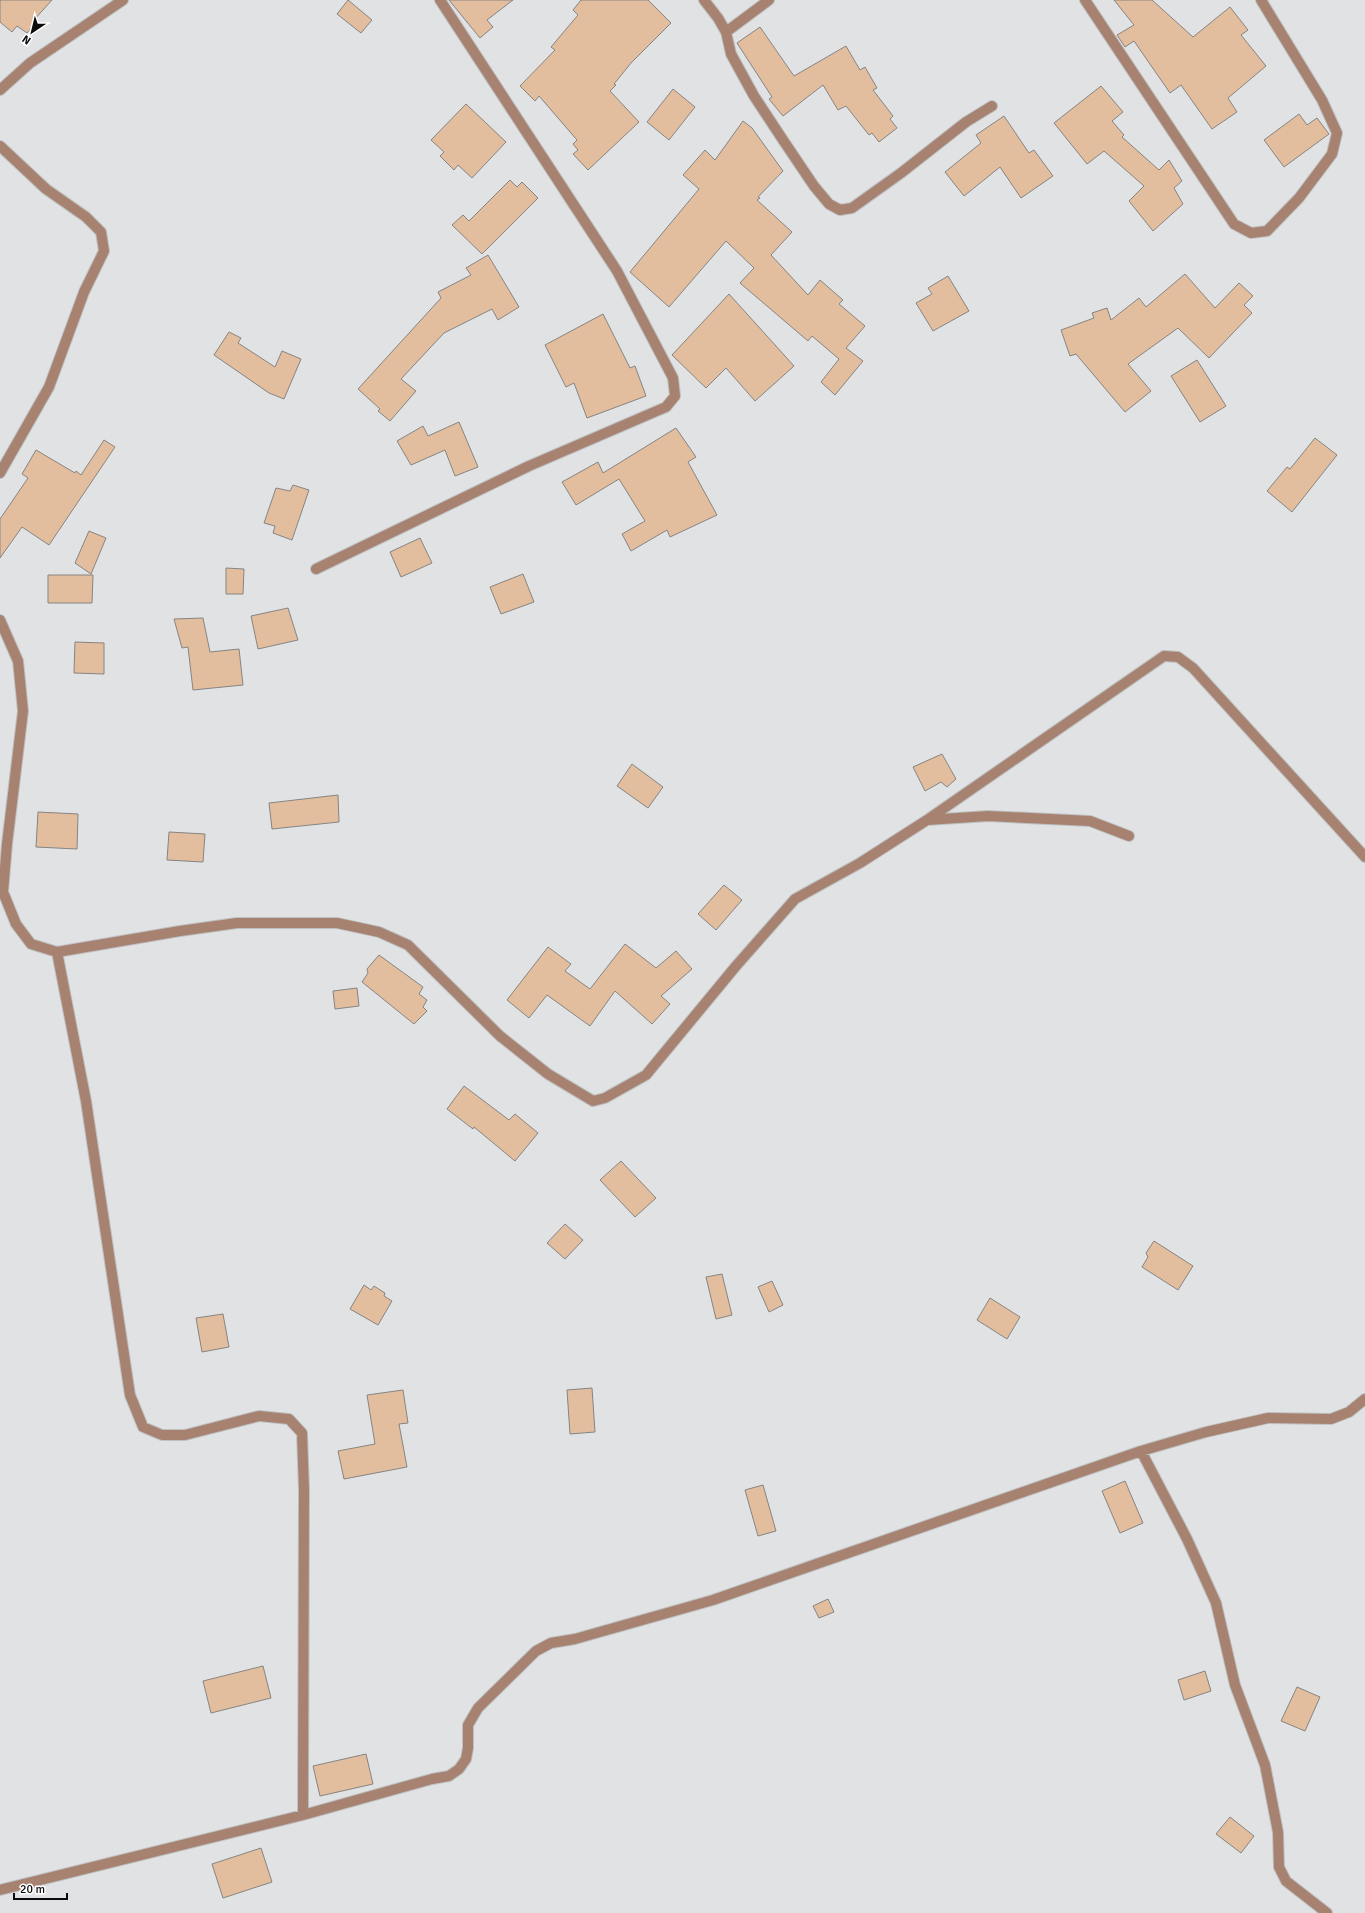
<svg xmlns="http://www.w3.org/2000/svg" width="1365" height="1913" viewBox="0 0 1365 1913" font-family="Signika,sans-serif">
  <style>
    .building { fill: #e2be9f; stroke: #868482 }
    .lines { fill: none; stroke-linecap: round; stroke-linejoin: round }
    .minor-casing { stroke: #bec0c1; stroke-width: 12 }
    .minor { stroke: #a78270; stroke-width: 10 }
  </style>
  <rect width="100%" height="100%" fill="#e0e2e4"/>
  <path class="building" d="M0 0H52L33 21 36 23 27 33 17 26 12 32 0 22Z
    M348 0 372 20 361 33 337 14Z
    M449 0H513L487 20 493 27 480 38Z
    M581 0H648L671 23 631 63 614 84 616 85 610 91 639 122 588 170 573 154 578 150 573 144 577 140 539 96 535 101 520 86 555 50 551 47 578 15 573 10Z
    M1114 0H1152L1193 37 1230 7 1248 30 1241 35 1266 66 1228 98 1237 112 1212 129 1181 85 1170 93 1134 41 1125 47 1117 35 1134 25Z
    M760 27 794 76 846 46 860 70 865 67 877 88 873 90 893 116 890 119 897 128 879 142 872 133 869 135 846 106 838 110 823 85 783 116 769 99 772 97 737 43Z
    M1101 86 1123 112 1112 121 1124 135 1122 137 1159 170 1169 160 1182 181 1174 188 1183 204 1153 231 1129 201 1144 186 1104 151 1087 164 1054 123Z
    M673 89 695 107 669 140 647 122Z
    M466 104 506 142 472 178 458 165 454 170 440 156 444 152 431 140Z
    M1299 114 1307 125 1317 118 1329 134 1284 167 1264 140Z
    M1004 116 1029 153 1034 150 1053 176 1021 198 1000 167 964 196 945 172 981 143 976 135Z
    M743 121 752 128 783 171 758 197 760 198 757 200 792 232 771 255 808 295 820 280 843 300 839 304 865 326 846 348 863 361 835 395 821 382 839 359 812 336 808 341 740 283 754 268 726 241 669 307 630 272 699 189 683 175 705 150 715 160Z
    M510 180 517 187 522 182 538 198 482 254 452 225 463 215 469 221Z
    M488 255 519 307 498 320 492 309 444 333 401 379 416 391 390 421 378 411 380 409 358 389 441 298 438 292 471 275 466 268Z
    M1185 274 1215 308 1239 283 1253 296 1244 305 1252 313 1209 358 1178 328 1128 364 1151 391 1125 412 1076 354 1070 356 1061 330 1094 318 1092 313 1107 308 1111 320 1139 298 1146 307Z
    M948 276 969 311 933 331 916 303 932 294 928 288Z
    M729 294 794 366 755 401 726 368 706 388 672 355Z
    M603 314 630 368 635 366 646 396 587 418 574 383 566 387 545 345Z
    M229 332 241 338 238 343 275 367 282 351 301 359 284 399 269 393 214 355Z
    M1197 360 1226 406 1200 422 1171 376Z
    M459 422 478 467 455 476 445 450 411 465 397 441 423 426 428 436Z
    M676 428 696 457 688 462 717 515 670 537 667 530 631 551 622 534 645 521 619 479 576 505 562 482 598 462 603 473Z
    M1315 438 1337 455 1292 512 1267 491 1287 467 1290 469Z
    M104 440 115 447 49 545 22 527 0 558V519L28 478 22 474 36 450 75 473 76 471 81 475Z
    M293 485 309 490 292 540 273 533 275 526 264 523 276 488 290 491Z
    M89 531 106 538 91 574 75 563Z
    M420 538 432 563 401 577 390 552Z
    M226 568 244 569 243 594H226Z
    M523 574 534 602 501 614 490 587Z
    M48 575H93L92 603H48Z
    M288 608 298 640 258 649 251 616Z
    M203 618 210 652 239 649 243 685 193 690 188 647 182 648 174 619Z
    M75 642 104 643V674L74 673Z
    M942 754 956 779 947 787 941 782 925 791 913 767Z
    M632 764 663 787 648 808 617 786Z
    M338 795 339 822 272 829 269 803Z
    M38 812 78 814 77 849 36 847Z
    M169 832 205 834 203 862 167 860Z
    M724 885 742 900 716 930 698 914Z
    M625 944 656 968 676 951 692 969 661 996 670 1004 652 1024 615 991 590 1026 547 995 529 1018 507 1000 548 947 571 964 565 971 590 989Z
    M379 955 423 987 419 994 427 1000 423 1007 427 1011 414 1024 362 982 368 973 367 969Z
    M357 988 359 1006 335 1009 333 991Z
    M464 1086 509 1120 515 1114 538 1133 515 1161 474 1127 473 1129 447 1109Z
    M621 1161 656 1198 635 1217 600 1180Z
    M565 1224 583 1240 565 1259 547 1243Z
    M1154 1241 1193 1266 1178 1290 1142 1267 1148 1257 1146 1253Z
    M722 1274 732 1315 716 1319 706 1277Z
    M772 1281 783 1305 769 1312 758 1287Z
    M364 1285 371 1290 374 1286 385 1293 384 1296 392 1301 378 1325 350 1309Z
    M990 1298 1020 1317 1007 1339 977 1320Z
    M223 1314 229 1347 202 1352 196 1318Z
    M592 1388 595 1432 570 1434 567 1390Z
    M403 1390 408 1423 399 1424 407 1467 344 1479 338 1451 375 1444 367 1395Z
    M1125 1481 1143 1523 1120 1533 1102 1491Z
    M763 1485 776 1531 758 1536 745 1490Z
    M828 1599 834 1612 819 1618 813 1606Z
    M263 1666 271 1698 211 1713 203 1681Z
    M1205 1671 1211 1691 1184 1700 1178 1680Z
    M1297 1687 1320 1697 1305 1731 1281 1721Z
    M366 1754 373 1784 320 1796 313 1766Z
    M1230 1817 1254 1836 1241 1853 1216 1834Z
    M261 1848 272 1882 223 1898 212 1864Z"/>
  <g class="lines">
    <g class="minor-casing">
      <path id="minor" d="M704 0 718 18 726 32 731 54 754 96 783 140 814 186 829 204 840 210 852 208 901 173 966 122 992 106
        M1085 0 1234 224 1251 233 1267 231 1299 198 1332 154 1337 133 1322 100 1261 0
        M726 32 769 0
        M0 90 30 63 123 0
        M0 146 46 189 86 217 101 232 104 251 84 292 49 387 0 473
        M316 569 529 466 666 407 675 396 673 378 617 271 440 0
        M0 620 18 661 23 711 7 844 3 892 16 924 31 944 57 952 180 931 237 923H337L379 932 408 945 500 1036 548 1074 593 1101 605 1098 646 1075 736 966 795 899 860 863 927 820 988 816 1090 821 1129 836
        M927 820 1164 656 1178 657 1193 668 1365 857
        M57 952 86 1101 130 1395 143 1427 162 1435H185L259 1416 289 1419 302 1433 304 1490 303 1815
        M1141 1451 1187 1539 1216 1603 1235 1685 1265 1765 1278 1832 1279 1867 1286 1881 1327 1913
        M0 1890 303 1815 432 1779 449 1776 459 1769 466 1759 468 1748V1725L478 1708 536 1651 551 1643 575 1639 713 1600 1141 1451 1206 1432 1268 1418 1331 1419 1349 1412 1365 1399"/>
    </g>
    <use href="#minor" class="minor"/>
  </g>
  <g transform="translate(32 32) rotate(215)" stroke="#ffffff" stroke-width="3" paint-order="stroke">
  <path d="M0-3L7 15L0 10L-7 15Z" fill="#0b0b0c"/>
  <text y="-6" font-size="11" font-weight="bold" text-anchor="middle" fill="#0b0b0c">N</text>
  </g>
  <path d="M14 1893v6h53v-6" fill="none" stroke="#0b0b0c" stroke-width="2"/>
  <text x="20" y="1893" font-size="12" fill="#0b0b0c" stroke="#ffffff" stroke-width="3" paint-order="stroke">20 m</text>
</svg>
